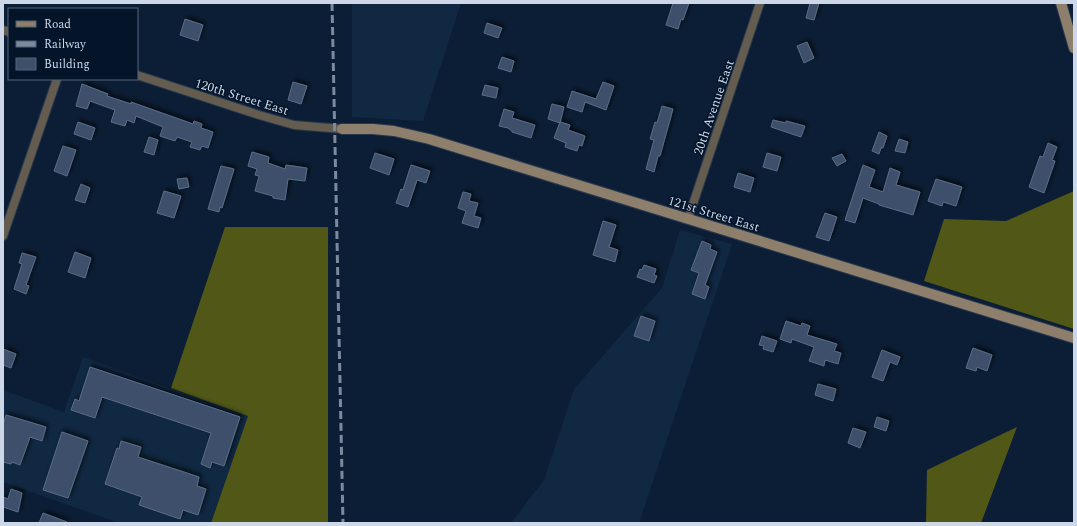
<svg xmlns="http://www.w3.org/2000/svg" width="1077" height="526" viewBox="0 0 1077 526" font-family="Spectral,serif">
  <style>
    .built { fill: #102842 }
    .forest { fill: #515716 }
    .building { fill: #3c506a; stroke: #586d88; filter: url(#shadow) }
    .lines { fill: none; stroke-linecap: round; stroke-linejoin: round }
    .street-casing { stroke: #27384e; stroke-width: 10 }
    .secondary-casing { stroke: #27384e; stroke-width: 12 }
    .street { stroke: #645c4f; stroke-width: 8 }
    .secondary { stroke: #8d7f6b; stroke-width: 10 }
    .rail { stroke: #7c8a9d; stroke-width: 3; stroke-dasharray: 8 4; stroke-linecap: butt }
    .labels { text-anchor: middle; stroke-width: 3; stroke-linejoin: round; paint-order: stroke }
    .street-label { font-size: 13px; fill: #ccd8e8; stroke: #04152a }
  </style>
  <defs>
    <filter id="shadow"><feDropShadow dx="2.5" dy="-2.5" stdDeviation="2" flood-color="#0009"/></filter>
  </defs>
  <rect width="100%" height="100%" fill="#0c1e35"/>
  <path class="built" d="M352 3H461L423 121 352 117Z
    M680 230 732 244 639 523H511L544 480 574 389 662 288Z
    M83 357 249 416 211 523H119L3 482V390L64 412Z"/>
  <path class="forest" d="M1074 191V329L924 281 944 219 1006 221Z
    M225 227H328V523H211L248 416 171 388Z
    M1017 427 981 523H926L927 470Z"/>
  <path class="building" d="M673 3H689L683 20 681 19 678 29 666 25Z
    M810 3H819L814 20 806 18Z
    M185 19 203 25 198 41 180 35Z
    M487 23 502 28 498 38 484 33Z
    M807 42 814 58 804 63 797 46Z
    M502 57 514 61 511 72 498 68Z
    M293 82 307 86 301 104 288 100Z
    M603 82 614 86 606 110 585 102 582 112 567 107 572 91 596 99Z
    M82 84 108 94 107 96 131 104V102L193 124 194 121 202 124 201 128 213 132 208 148 202 146 200 150 190 147 192 142 177 137 175 141 160 136 163 127 136 116 134 123 127 120 125 126 111 122 115 110 90 101 87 109 76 106Z
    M485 85 498 88 496 98 482 95Z
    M552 104 564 107 560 123 548 119Z
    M662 106 673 109 660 156H658L654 172 646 169 654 140 650 139 655 122 657 123Z
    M504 109 514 112 512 118 535 125 531 138 512 132V131L508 128 499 126Z
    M773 120 786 123V121L805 126 801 137 771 127Z
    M78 122 95 128 91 140 74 134Z
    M560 122 570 125 568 130 585 136 582 146 579 145 577 151 565 147 566 143 554 138Z
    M879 132 887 136 883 148H881L879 154 872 151Z
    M149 137 158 140 154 155 144 152Z
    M899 139 908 142 905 153 895 151Z
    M1048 143 1057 147 1052 160 1055 161 1044 193 1029 187 1040 156 1043 157Z
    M63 146 76 150 67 176 54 171Z
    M252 152 269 157 268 163 285 169 286 165 307 168 305 181 288 179 285 200 273 198V196L255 191 259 176 255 175 257 169 248 166Z
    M375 153 394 159 389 175 370 168Z
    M767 153 781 157 777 171 763 167Z
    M842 154 846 161 837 166 832 158Z
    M411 165 430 171 426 183 417 180 408 207 396 203 401 189 403 190Z
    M863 165 875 170 869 187 883 192 890 168 900 172 896 185 920 192 913 215 879 205V204L863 198 855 223 845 220Z
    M221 166 234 169 222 208 220 207 219 212 208 209Z
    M738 173 754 178 750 192 734 187Z
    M187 178 189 187 179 189 177 179Z
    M936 179 962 187 956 206 943 202 942 206 928 201Z
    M81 184 90 188 85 203 75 200Z
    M164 191 181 196 174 218 157 213Z
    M463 192 471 194 469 201 478 203 474 216 481 218 478 228 462 223 466 211 458 208Z
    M825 213 837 217 829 241 816 237Z
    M603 221 616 225 609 247 618 250 615 262 593 255Z
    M702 241 711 245 710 249 717 252 705 285 709 287 705 299 692 294 699 273 691 270Z
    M75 252 91 258 85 278 68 272Z
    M22 253 36 257 26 285 29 286 26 294 14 289 22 264 19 263Z
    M644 265 656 269 654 275 657 276 654 283 637 277 640 269 642 270Z
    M641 316 655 321 649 341 634 336Z
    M786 321 801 326 802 323 810 326 807 335 837 344 834 351 841 353 838 364 825 360 824 366 809 361 814 347 792 339 791 343 780 339Z
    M762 336 777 341 773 352 763 349 764 346 759 345Z
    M973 348 992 355 987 371 977 367 976 371 966 368Z
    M3 349 16 354 11 368 3 365Z
    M882 350 900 357 897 365 890 362 883 381 872 377Z
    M90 367 240 417 224 466 212 462 210 468 201 464 211 433 102 397 95 418 71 410 75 399 79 401Z
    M818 384 836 389 833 401 815 395Z
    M6 415 46 427 42 441 30 437 20 465 12 462 11 464 3 462V425Z
    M877 417 889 421 886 431 874 427Z
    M853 428 866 432 860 448 848 443Z
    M62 432 88 441 68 498 43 490Z
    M121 441 141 447 138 457 199 477 197 486 206 489 198 515 183 510 180 519 139 505 142 497 105 484 117 448 119 449Z
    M11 489 22 493 18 512 3 507V497L8 499Z
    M43 513 67 522V523H39Z"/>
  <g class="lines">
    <g class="street-casing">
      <path id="street" d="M3 30 9 32
        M137 75 259 115 294 125 342 129
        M688 219 760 3
        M3 236 57 79"/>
    </g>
    <g class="secondary-casing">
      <path id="secondary" d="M1061 3 1074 48
        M342 129H373L394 131 429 139 1074 338"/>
    </g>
    <use href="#street" class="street"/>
    <use href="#secondary" class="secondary"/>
    <path class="rail" d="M332 3 343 523"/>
  </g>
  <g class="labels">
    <g class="street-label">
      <text transform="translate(242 96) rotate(17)" y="5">120th Street East</text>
      <text transform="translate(713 107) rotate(-71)" y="5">20th Avenue East</text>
      <text transform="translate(714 213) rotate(17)" y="5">121st Street East</text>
    </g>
  </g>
  <rect width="1077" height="526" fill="none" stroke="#ccd8e8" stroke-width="8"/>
  <rect x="8" y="8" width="130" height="72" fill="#04152a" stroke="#546376"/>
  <rect x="16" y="21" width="20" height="6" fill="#8d7f6b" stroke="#546376"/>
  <text x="44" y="28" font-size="12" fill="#ccd8e8">Road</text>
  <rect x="16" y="41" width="20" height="6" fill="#7c8a9d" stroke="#546376"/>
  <text x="44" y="48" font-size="12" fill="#ccd8e8">Railway</text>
  <rect x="16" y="58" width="20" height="12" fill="#3c506a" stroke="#546376"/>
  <text x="44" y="68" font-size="12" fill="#ccd8e8">Building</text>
</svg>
